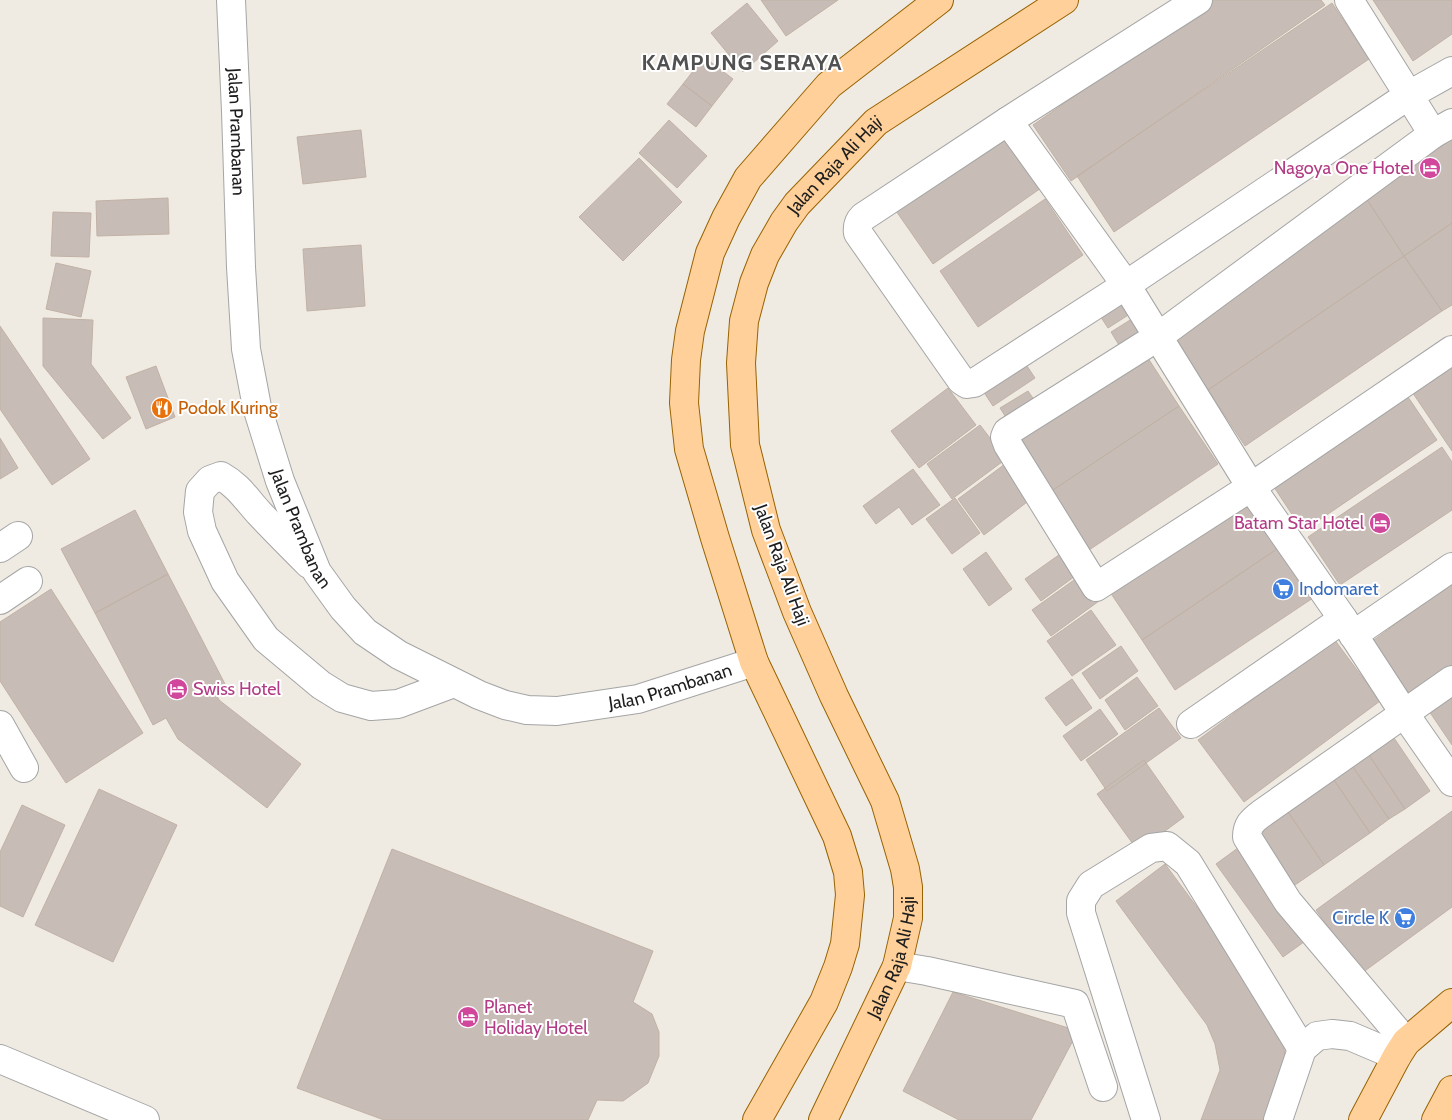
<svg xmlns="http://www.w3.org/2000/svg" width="1452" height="1120" viewBox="0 0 1452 1120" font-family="Cabin,sans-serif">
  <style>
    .building { fill: #c7bdb6; stroke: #c2b1a5 }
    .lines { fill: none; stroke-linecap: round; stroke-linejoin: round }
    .minor-casing { stroke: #a5a5a5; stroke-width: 30 }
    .major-casing { stroke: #986200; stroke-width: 30 }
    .minor { stroke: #fff; stroke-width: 28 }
    .major { stroke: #ffd099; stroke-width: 28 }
    .labels { text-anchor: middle; stroke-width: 4; stroke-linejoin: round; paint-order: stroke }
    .street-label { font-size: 18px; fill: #1e1e1e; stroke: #fff }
    .hotel-label { font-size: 18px; fill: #b23c85; stroke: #fff; text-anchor: end }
    .food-label { font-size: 18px; fill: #c56008; stroke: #fff; text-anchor: start }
    .shop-label { font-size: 18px; fill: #366cbe; stroke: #fff; text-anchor: start }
    .district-label { font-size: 22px; font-weight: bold; letter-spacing: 1px; fill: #515151; stroke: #fff }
  </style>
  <rect width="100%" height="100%" fill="#efebe3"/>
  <path class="building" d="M761 0H838L786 36Z
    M1213 0H1321L1325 5 1071 181 1033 125Z
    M1373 0H1452V34L1413 61Z
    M747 3 778 41 743 72 711 33Z
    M1332 3 1369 59 1114 232 1077 176Z
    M704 57 733 79 712 106 683 84Z
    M683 84 712 106 696 127 667 104Z
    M669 120 707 156 677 188 639 153Z
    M361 130 366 177 303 184 297 137Z
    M1002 131 1041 188 933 264 894 208Z
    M1452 139V223L1404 256 1366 198Z
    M639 158 682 202 623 261 579 217Z
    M168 198 169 234 97 236 96 201Z
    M1366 198 1404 256 1208 390 1169 333Z
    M1045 199 1083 255 978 327 940 271Z
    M53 212 91 213 89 257 51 256Z
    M1452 223V305L1442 311 1404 256Z
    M361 245 365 306 307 311 303 249Z
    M1404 256 1442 311 1245 446 1208 390Z
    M56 263 91 271 81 317 46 309Z
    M1120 292 1133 312 1108 328 1095 308Z
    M1135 317 1147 335 1122 350 1111 332Z
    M43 318 93 320 91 364 131 418 103 439 43 366Z
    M0 326 90 459 52 485 0 409Z
    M1144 352 1179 406 1050 492 1015 438Z
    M1452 357V451L1408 386Z
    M1023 360 1035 378 993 406 981 388Z
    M156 366 175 417 146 429 126 377Z
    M948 388 976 425 919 468 891 431Z
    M1028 391 1037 404 1009 422 1000 408Z
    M1404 391 1437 440 1303 531 1270 481Z
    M1179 406 1218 464 1089 550 1050 492Z
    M980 425 1006 459 952 499 927 464Z
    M0 438 18 468 0 479Z
    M1442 447 1452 462V510L1340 585 1308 537Z
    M1005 464 1031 499 984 535 958 499Z
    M913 469 940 505 912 525 899 507 876 524 863 506Z
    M1246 496 1280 547 1142 640 1108 589Z
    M955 498 980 533 952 554 926 519Z
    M135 510 168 574 95 613 61 549Z
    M1280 547 1313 598 1175 690 1142 640Z
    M986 552 1012 589 989 606 963 569Z
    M1063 552 1078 574 1041 601 1025 579Z
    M168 574 226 686 215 692 219 700 301 764 267 808 178 739 166 718 153 725 95 613Z
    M1081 575 1099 601 1051 636 1032 610Z
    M1452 582V668L1408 702 1366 646Z
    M51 589 143 733 66 783 0 681V622Z
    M1091 610 1116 645 1072 676 1047 641Z
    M1334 639 1380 701 1244 802 1198 740Z
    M1121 646 1138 671 1100 699 1082 673Z
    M1137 677 1158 706 1125 730 1105 700Z
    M1072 679 1092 708 1066 726 1045 698Z
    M1452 696V745L1429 711Z
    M1159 708 1181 738 1107 791 1086 760Z
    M1100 709 1118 734 1081 761 1063 736Z
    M1392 735 1430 791 1405 809 1367 752Z
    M1367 752 1405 809 1389 819 1351 764Z
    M1144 760 1184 817 1138 851 1097 794Z
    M1351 764 1389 819 1370 833 1332 777Z
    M1332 777 1370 833 1324 865 1286 809Z
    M99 789 177 825 113 962 35 925Z
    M22 805 65 825 23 917 0 906V852Z
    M1286 809 1324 865 1292 887 1253 831Z
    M1452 811V907L1362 973 1316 910Z
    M1242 845 1308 939 1283 957 1216 864Z
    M392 849 653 951 633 1002 652 1014 659 1032V1056L648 1083 623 1101 597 1100 588 1120H384L297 1088Z
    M1165 864 1274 1011 1283 1038 1286 1068 1268 1120H1201L1220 1070 1215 1044 1207 1025 1116 901Z
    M953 992 1078 1031 1031 1120H959L903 1091Z"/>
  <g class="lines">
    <g class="minor-casing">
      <g id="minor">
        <path id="s1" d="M231 0 236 111 241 267 246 349 257 407 280 481 317 572 343 608 365 632 399 655 479 695 505 705 527 710 557 711 638 699 754 662"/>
        <path d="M1198 0 1008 121 863 217C858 222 857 226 858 233L961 380 967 384 974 383 1126 285 1409 95 1452 71"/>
        <path d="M1349 0 1433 134"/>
        <path d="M1008 121 1126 285 1251 487 1343 619 1404 713 1452 782"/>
        <path d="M1452 123 1433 134 1159 336 1007 432 1005 437 1008 445 1096 587 1251 487 1452 350"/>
        <path d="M0 548 18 536"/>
        <path d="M309 564C292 547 276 531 260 514 246 499 239 486 221 476L210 480 200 491 198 512 202 531 225 581 266 639 321 685 342 698 371 706 398 704 454 683"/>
        <path d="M0 600 28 581"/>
        <path d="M1353 635 1452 567"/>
        <path d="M1191 724 1343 619"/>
        <path d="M0 725 24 768"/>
        <path d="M897 966 927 971 1075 1004 1103 1087"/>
        <path d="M1406 1042 1288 902 1247 837C1247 825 1252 821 1261 814L1452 680"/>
        <path d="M0 1059 145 1120"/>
        <path d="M1146 1120 1081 913V901L1091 885 1151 848 1167 846 1188 863 1302 1049"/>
        <path d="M1278 1120 1302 1049 1317 1036 1332 1034 1350 1036 1397 1056"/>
      </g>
    </g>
    <g class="major-casing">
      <g id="major">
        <path d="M757 1120 824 1002 838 967 845 944 850 895 848 872 837 836 754 662 715 538 689 449 684 403 686 360 690 331 710 253 726 218 748 178 829 85 939 0"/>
        <path id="s2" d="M823 1120 897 966 908 918V887L905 869 885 801 834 696 797 612 766 530 745 445 741 363 744 321 754 283 765 255 784 222 797 204 876 122 1064 0"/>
        <path d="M1363 1120 1397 1056 1406 1042 1452 1003"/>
        <path d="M1436 1120 1452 1090"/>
      </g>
    </g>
    <use href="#minor" class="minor"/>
    <use href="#major" class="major"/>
  </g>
  <defs>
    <g id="hotel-disc" transform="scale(1.125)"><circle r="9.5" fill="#d1479c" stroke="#fff"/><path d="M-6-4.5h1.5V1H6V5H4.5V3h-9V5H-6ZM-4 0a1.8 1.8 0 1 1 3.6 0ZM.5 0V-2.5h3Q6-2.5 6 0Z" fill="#fff"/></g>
    <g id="restaurant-disc" transform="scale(1.125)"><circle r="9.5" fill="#e8710a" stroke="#fff"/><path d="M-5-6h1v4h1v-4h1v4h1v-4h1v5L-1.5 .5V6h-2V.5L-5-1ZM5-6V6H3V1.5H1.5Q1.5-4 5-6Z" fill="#fff"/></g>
    <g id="supermarket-disc" transform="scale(1.125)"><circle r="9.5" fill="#3f7fe0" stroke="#fff"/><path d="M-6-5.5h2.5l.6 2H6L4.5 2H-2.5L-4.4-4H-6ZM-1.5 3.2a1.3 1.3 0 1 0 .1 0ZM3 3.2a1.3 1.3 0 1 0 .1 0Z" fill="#fff"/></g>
  </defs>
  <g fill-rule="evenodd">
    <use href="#hotel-disc" x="1430" y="168"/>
    <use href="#restaurant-disc" x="162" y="408"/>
    <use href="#hotel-disc" x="1380" y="523"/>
    <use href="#supermarket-disc" x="1283" y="589"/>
    <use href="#hotel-disc" x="177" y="689"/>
    <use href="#supermarket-disc" x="1405" y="918"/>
    <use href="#hotel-disc" x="468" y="1017"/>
  </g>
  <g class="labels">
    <g class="street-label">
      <text dy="6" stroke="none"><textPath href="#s1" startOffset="132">Jalan Prambanan</textPath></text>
      <text dy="6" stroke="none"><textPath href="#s2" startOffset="1032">Jalan Raja Ali Haji</textPath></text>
      <text dy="6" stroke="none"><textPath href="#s1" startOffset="538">Jalan Prambanan</textPath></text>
      <text transform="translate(782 565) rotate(70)" y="6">Jalan Raja Ali Haji</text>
      <text dy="6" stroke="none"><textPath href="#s1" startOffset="988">Jalan Prambanan</textPath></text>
      <text dy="6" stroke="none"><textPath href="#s2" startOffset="178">Jalan Raja Ali Haji</textPath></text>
    </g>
    <g class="hotel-label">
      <text x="1414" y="174">Nagoya One Hotel</text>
      <text x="1364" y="529">Batam Star Hotel</text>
      <text x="193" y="695" text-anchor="start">Swiss Hotel</text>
      <text x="484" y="1013" text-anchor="start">Planet<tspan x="484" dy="21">Holiday Hotel</tspan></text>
    </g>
    <g class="food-label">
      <text x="178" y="414">Podok Kuring</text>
    </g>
    <g class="shop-label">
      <text x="1299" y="595">Indomaret</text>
      <text x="1389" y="924" text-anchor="end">Circle K</text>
    </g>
    <g class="district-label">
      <text x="742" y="70">KAMPUNG SERAYA</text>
    </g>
  </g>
</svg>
